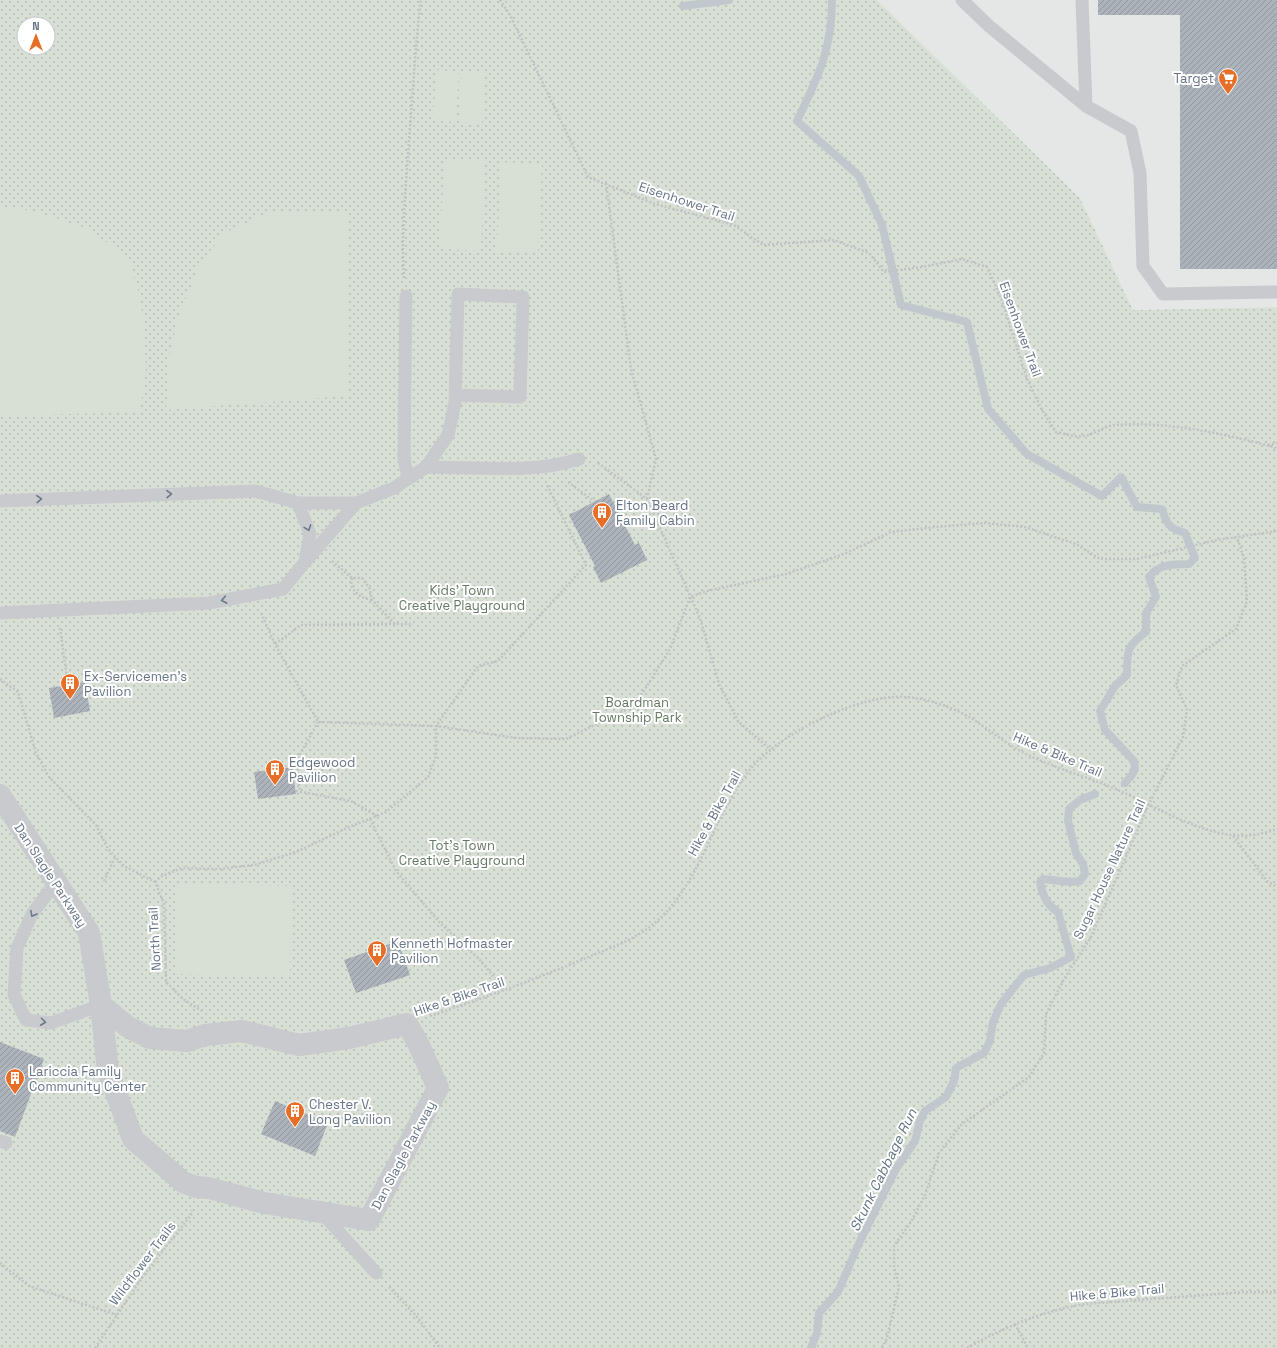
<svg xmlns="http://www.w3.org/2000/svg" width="1277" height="1348" viewBox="0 0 1277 1348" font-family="'Space Grotesk',sans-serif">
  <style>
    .built { fill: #e5e7e6 }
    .park { fill: url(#park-dots); fill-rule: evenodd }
    .garden { fill: #d8e0d6 }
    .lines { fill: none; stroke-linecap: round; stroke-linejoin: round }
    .stream { stroke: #c0c8ce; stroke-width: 8 }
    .building { fill: url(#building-hatch) }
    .path { stroke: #c1c2c5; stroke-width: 2.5; stroke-dasharray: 2 2; stroke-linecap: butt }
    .lane { stroke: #c8cace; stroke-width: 13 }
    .street { stroke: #c8cace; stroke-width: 22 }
    .oneway { stroke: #6b788b }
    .labels { text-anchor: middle; stroke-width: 4; stroke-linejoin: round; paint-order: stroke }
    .poi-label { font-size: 13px; fill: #667487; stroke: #fff; text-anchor: start }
    .street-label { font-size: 13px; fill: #667487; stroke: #fff }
    .park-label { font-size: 13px; fill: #637961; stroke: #fff }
    .water-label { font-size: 14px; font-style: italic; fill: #627583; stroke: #fff }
  </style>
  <defs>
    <pattern id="park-dots" width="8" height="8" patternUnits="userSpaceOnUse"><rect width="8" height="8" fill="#d8e0d6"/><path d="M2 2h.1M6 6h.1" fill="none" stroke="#b3bab3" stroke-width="1.8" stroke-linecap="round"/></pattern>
    <pattern id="building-hatch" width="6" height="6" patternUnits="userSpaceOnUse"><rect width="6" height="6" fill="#acb3ba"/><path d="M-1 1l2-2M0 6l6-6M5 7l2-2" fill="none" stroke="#90969d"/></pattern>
  </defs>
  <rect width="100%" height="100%" fill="#f7f8f5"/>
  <path class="built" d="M877 0H1277V307L1133 310 1080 198Z"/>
  <path class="park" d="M0 0H877L1080 198 1133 310 1277 307V1348H0ZM24 24H48V48H24Z"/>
  <path class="garden" d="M436 70 459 71 456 122 433 121Z
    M462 71 485 73 482 124 459 122Z
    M444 160 485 161 481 251 440 249Z
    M501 162 542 164 538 253 497 251Z
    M0 206 38 212 86 228 128 257 139 293 145 331 146 371 140 412 0 416Z
    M269 212 348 213 347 396 166 410 169 357 178 318 199 265 224 233Z
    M177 884 292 886 290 977 175 974Z"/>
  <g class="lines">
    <path class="stream" d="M832 0C832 50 818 77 797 121L859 176 882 225 901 305 967 322 988 409 1027 454 1102 496 1121 477 1137 507 1162 509C1167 525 1169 528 1185 533L1195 558 1189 564C1174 564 1158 564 1149 577L1156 597 1146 613V632C1126 646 1127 652 1127 675L1115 686 1100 711 1105 730 1134 761C1137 771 1132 775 1125 783
      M683 6 729 0
      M811 1348 817 1333 819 1313 838 1292 860 1241 896 1169 915 1141 920 1121 925 1111 946 1097 954 1081 956 1068 984 1053 990 1041 993 1022 1001 1004 1024 975 1050 968 1071 957 1058 912C1046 905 1042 894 1040 882L1043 879 1070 882 1080 881 1085 874 1083 864 1076 853 1068 821 1069 809 1080 800 1095 794"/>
  </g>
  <path class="building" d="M1098 0H1277V269H1180V15H1098Z
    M609 494 635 545 639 543 647 560 601 583 593 567 595 566 569 515Z
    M85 682 90 711 54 718 49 688Z
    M292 767 296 794 258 799 254 772Z
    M398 941 410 975 356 993 344 960Z
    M0 1042 44 1059 15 1137 0 1131Z
    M275 1101 328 1123 315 1156 261 1134Z"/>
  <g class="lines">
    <path class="path" d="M500 0 510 15 588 177 655 204 734 225 763 245 834 240 869 253 884 272 922 267 962 259 987 267 1001 298 1027 379 1042 410 1056 432C1064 433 1075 438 1083 436 1094 435 1104 426 1115 425 1169 421 1225 434 1277 448
      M606 183 631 369 656 459 647 499
      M404 278C401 232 406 186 409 140 413 93 415 47 421 0
      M1268 445 1277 443
      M598 463 647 499 700 618 719 684 738 721 771 750
      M568 482 595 502
      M332 561 352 578H362L370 589 372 600 395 624H413
      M352 578 351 585C356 595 362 598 372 600
      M261 613 275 644
      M395 624 301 625 275 644 318 722 436 726 478 666 498 661 586 565 547 485
      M60 628 68 685
      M0 679 18 692 36 753 49 777 96 825 108 849 124 866 155 882 164 904 166 982 183 999 202 1011
      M296 764 300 792
      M292 769 318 722
      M296 791 351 801 377 816
      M370 819 396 871 441 924 479 959 505 990
      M1233 836 1267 881 1277 887
      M104 881 115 857
      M155 882 162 876 182 868 218 869 254 865 296 852 347 828 386 812 428 777 436 756V726L516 738 566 739 635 705 670 649 690 597 707 591 786 574 844 554 891 532 935 527 985 523 1025 527 1076 544 1100 559H1137L1217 540 1277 531
      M430 1016C481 999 531 981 581 960 607 949 636 940 657 921 686 896 702 856 718 823 728 804 738 784 752 767 782 734 840 705 884 698 912 693 947 704 971 718 987 728 1001 740 1017 749 1048 767 1087 776 1120 791 1154 806 1195 831 1232 835 1247 837 1263 834 1277 829
      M0 1263 29 1286 117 1315
      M389 1287 418 1318 440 1348
      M1015 1324 1028 1348
      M95 1348 144 1275 191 1215 192 1210
      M882 1348 887 1338 899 1287 894 1266V1246L911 1222 925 1195 939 1153 962 1124 1029 1077 1044 1053 1046 1014 1064 979 1091 937 1149 804 1183 737 1187 710 1176 685 1182 666 1236 629 1247 601 1244 558 1237 537
      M967 1348C1005 1327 1042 1311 1085 1304L1245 1292H1277"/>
    <path class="lane" d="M962 0 989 26 1086 106 1131 131 1140 173 1143 266 1163 294 1277 292
      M1082 0 1086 106
      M406 296 404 459 408 478
      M426 467C475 467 534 474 579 459
      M0 501 256 491 298 503 310 534 305 562 283 589 209 603 0 613
      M298 503H356L394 488 426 467 448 435 455 403 458 294 523 297 520 397 455 395
      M306 561 356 503
      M56 882 32 914 17 948 14 995 26 1020 51 1023 101 1005
      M0 1141 6 1143
      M322 1213 376 1273"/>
    <path class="street" d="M0 795 89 933 101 1005
      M101 1005 128 1027 150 1038 187 1041 205 1035 242 1031 299 1045 349 1038 407 1024 418 1043 438 1088 369 1220 264 1203 209 1188 196 1187 183 1182 133 1139 108 1071Z"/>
  </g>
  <defs><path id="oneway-chevron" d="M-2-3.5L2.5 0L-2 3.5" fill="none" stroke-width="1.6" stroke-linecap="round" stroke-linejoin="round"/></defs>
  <g class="oneway">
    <use href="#oneway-chevron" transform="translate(169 494) rotate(-2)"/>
    <use href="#oneway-chevron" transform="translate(39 499) rotate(-2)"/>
    <use href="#oneway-chevron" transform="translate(308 528) rotate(70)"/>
    <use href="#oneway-chevron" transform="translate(224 600) rotate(169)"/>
    <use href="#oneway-chevron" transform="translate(33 914) rotate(119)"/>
    <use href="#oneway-chevron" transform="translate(43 1022) rotate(7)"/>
  </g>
  <defs>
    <g id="supermarket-pin" transform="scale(1)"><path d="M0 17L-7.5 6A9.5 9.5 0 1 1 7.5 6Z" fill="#e76e26" stroke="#fff"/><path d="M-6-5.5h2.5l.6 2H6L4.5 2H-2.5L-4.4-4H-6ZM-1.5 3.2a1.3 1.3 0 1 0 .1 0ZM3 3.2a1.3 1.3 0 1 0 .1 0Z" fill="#fff"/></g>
    <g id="building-pin" transform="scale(1)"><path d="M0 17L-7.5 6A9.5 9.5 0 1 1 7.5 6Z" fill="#e76e26" stroke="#fff"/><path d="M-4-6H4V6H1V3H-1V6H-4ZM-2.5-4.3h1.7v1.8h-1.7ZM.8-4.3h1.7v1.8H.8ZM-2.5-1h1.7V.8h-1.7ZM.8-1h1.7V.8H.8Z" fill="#fff"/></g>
  </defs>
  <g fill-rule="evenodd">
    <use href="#supermarket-pin" x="1228" y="78"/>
    <use href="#building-pin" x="602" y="512"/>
    <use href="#building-pin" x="70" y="683"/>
    <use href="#building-pin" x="275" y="769"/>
    <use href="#building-pin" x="377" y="950"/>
    <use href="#building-pin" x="15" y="1078"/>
    <use href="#building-pin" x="295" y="1111"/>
  </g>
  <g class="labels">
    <g class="poi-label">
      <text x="1214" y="83" text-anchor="end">Target</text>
      <text x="616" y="510">Elton Beard<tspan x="616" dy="15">Family Cabin</tspan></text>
      <text x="84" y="681">Ex-Servicemen’s<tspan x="84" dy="15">Pavilion</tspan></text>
      <text x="289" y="767">Edgewood<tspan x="289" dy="15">Pavilion</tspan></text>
      <text x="391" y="948">Kenneth Hofmaster<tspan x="391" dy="15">Pavilion</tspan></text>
      <text x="29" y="1076">Lariccia Family<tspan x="29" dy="15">Community Center</tspan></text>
      <text x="309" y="1109">Chester V.<tspan x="309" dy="15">Long Pavilion</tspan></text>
    </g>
    <g class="street-label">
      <text transform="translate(687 201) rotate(18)" y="5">Eisenhower Trail</text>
      <text transform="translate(1021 329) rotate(70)" y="5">Eisenhower Trail</text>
      <text transform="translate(1058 754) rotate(23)" y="5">Hike &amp; Bike Trail</text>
      <text transform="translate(714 813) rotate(-61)" y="5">Hike &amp; Bike Trail</text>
      <text transform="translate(1109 869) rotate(-65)" y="5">Sugar House Nature Trail</text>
      <text transform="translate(51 875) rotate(57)" y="5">Dan Slagle Parkway</text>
      <text transform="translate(154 939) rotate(-93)" y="5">North Trail</text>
      <text transform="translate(459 996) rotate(-19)" y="5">Hike &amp; Bike Trail</text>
      <text transform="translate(403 1155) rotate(-62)" y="5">Dan Slagle Parkway</text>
      <text transform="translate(142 1263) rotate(-53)" y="5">Wildflower Trails</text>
      <text transform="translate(1117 1292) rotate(-5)" y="5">Hike &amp; Bike Trail</text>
    </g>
    <g class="park-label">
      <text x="462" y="595">Kids’ Town<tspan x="462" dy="15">Creative Playground</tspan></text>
      <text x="637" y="707">Boardman<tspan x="637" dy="15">Township Park</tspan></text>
      <text x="462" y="850">Tot’s Town<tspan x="462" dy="15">Creative Playground</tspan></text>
    </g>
    <g class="water-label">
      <text transform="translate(883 1170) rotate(-64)" y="5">Skunk Cabbage Run</text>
    </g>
  </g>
  <g transform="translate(36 36)"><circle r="19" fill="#ffffff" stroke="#c2c7cf"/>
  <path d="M0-3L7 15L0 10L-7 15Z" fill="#e76e26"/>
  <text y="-6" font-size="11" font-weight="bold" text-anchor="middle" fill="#667487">N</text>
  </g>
</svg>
